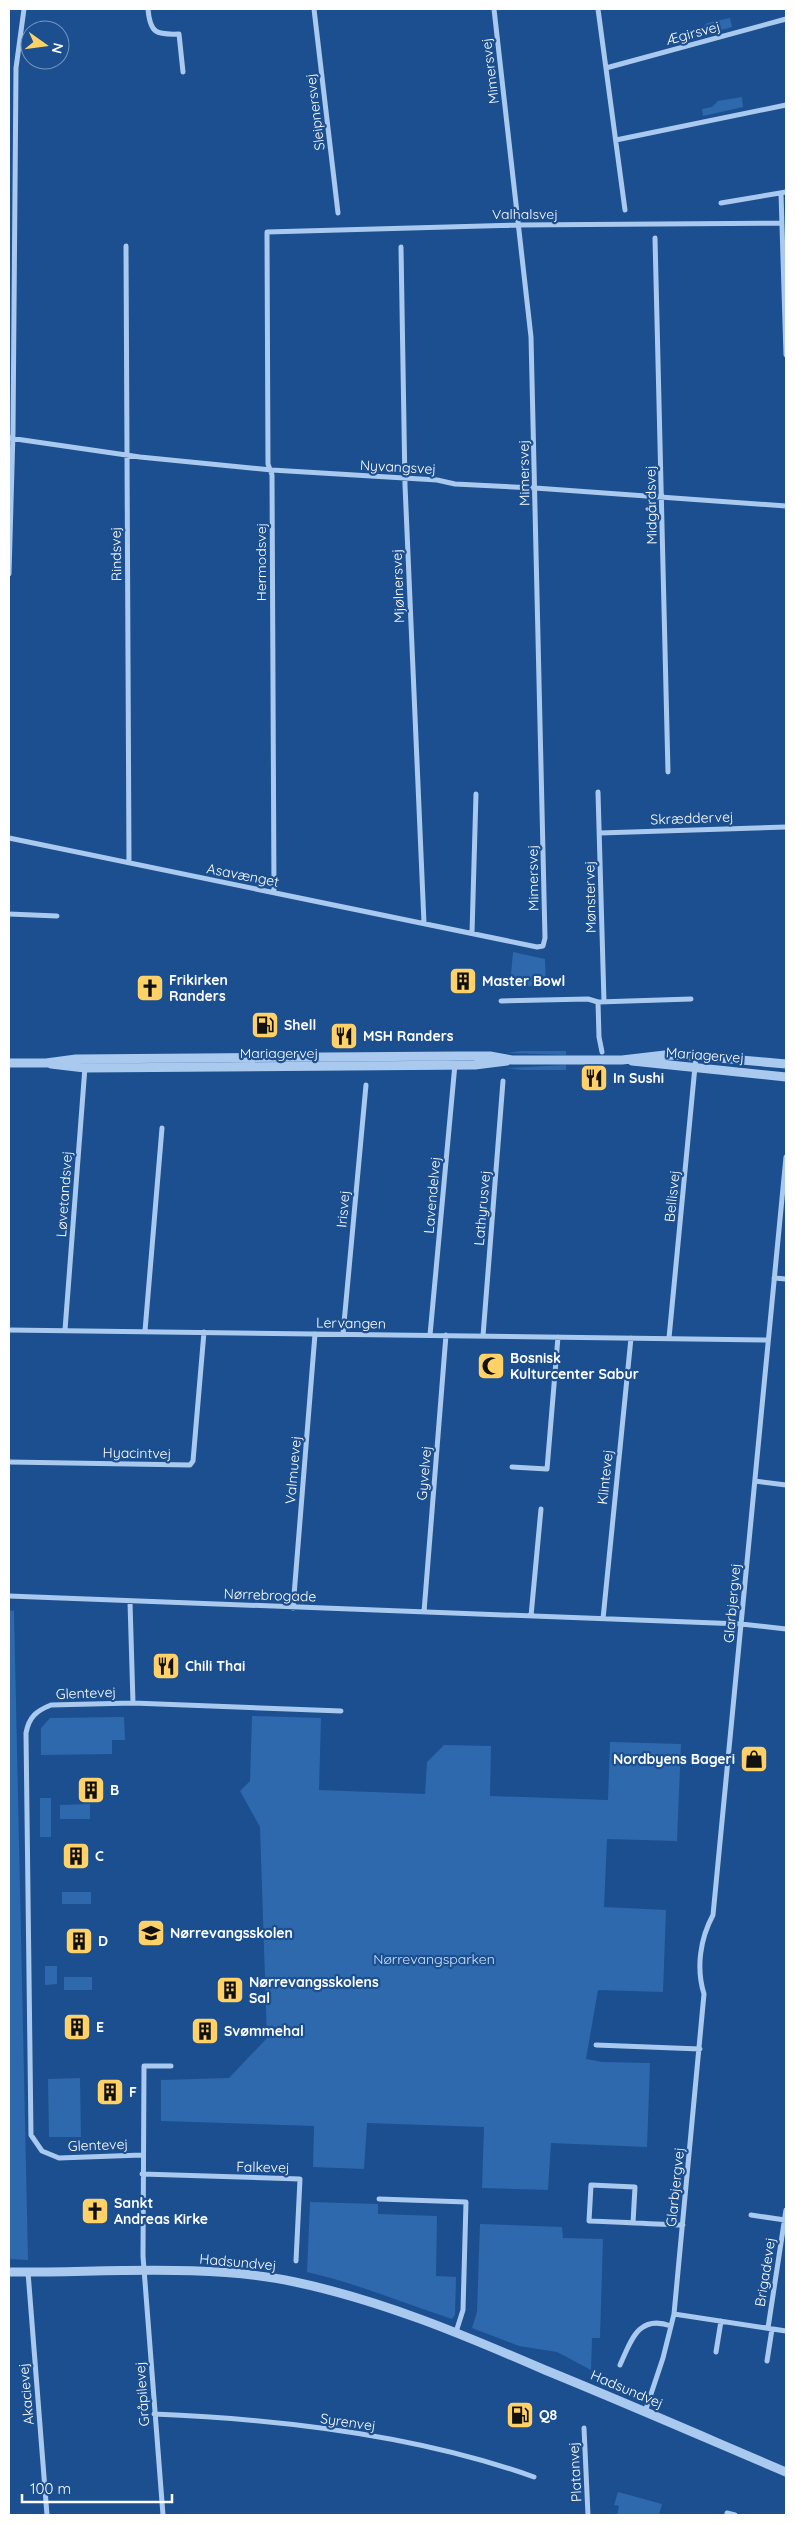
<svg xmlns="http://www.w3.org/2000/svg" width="795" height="2524" viewBox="0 0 795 2524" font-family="Quicksand,sans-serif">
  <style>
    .green { fill: #2e69ad }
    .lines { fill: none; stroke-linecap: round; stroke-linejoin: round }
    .minor { stroke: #a9c9ee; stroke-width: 5 }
    .tertiary { stroke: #a9c9ee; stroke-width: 9 }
    .labels { text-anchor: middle; stroke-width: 4.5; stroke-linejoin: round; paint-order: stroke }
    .street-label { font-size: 14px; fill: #fff; stroke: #1b4f8f }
    .poi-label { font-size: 14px; font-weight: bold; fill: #fff; stroke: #1b4f8f; text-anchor: start }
    .park-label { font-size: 14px; fill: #cfe3fa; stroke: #1b4f8f }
  </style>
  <rect width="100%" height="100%" fill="#1b4f8f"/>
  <path class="green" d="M730 18 732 27 690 39V33L700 30 707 23Z
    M742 97 743 107 703 116 702 109 712 107 718 101Z
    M513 952 545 959 546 986H510Z
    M521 1051H566V1055L506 1053Z
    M566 1065V1070H522L506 1068Z
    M9 1610 14 1611 28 2260 9 2259Z
    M252 1716 321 1718 319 1790 425 1794 427 1762 444 1745 491 1746 490 1796 608 1800 610 1742 681 1744 677 1841 607 1839 604 1907 666 1910 663 1992 598 1990 586 2059 602 2062 650 2063 647 2147 551 2143 548 2190 482 2188 484 2127 367 2123 364 2169 313 2167 314 2126 161 2121V2080L229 2078 267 2038 260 1827 240 1791 250 1781Z
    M124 1717 125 1740H112V1754L41 1755V1728L50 1718Z
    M40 1798H51V1837H40Z
    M90 1804V1819H60V1805Z
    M62 1892H91V1904H62Z
    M45 1966H57V1984L45 1985Z
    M64 1977H92V1990H64Z
    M80 2078 81 2137H49L48 2079Z
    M310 2202 378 2204V2214L437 2216 436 2276 456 2277 455 2315 452 2319C403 2303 356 2283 307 2272Z
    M480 2224 562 2227 563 2238 603 2239 600 2338H592L591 2370 557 2352 519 2346 472 2328 477 2312Z
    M618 2492 662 2504 659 2515H617L619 2506 614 2505Z"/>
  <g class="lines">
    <path class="minor" d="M148 9C150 33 156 35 179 34L183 72
      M314 9 338 213
      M598 9 625 210
      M606 68 786 19
      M616 140 786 105
      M781 193 786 355
      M721 203 786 192
      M655 238 668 772
      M126 246 129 863
      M401 247 405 485 424 923
      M9 438 140 457 272 470 437 480 455 484 535 488 786 506
      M9 574 13 432 16 68 24 9
      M598 792 604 1002
      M600 833 786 827
      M9 838 537 947 543 946 545 938 531 337 494 9
      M274 893 272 475 268 464 267 232 519 225 782 223
      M9 914 57 916
      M472 933 476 794
      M501 1001 588 999 598 1002 691 999
      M598 1002 599 1037 602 1052
      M774 1278 786 1279
      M9 1330 768 1340
      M65 1330 85 1067
      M145 1331 162 1128
      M343 1334 366 1085
      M430 1335 455 1064
      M483 1336 503 1081
      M669 1338 696 1056
      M9 1462 190 1465 193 1461 204 1332
      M512 1467 547 1469 558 1337
      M755 1481 786 1485
      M9 1596 741 1624 786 1629
      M130 1602 133 1703 51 1705C36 1711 29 1717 26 1733L31 2135 42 2151 59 2158 142 2155
      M293 1608 315 1334
      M424 1612 446 1335
      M531 1616 541 1509
      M603 1619 631 1338
      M133 1703 341 1711
      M596 2045 700 2049
      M142 2174 300 2179 296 2261
      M379 2199 466 2202 463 2310 456 2332
      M751 2215 785 2220
      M633 2223 635 2187 591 2185 589 2221C620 2222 651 2224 683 2225
      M28 2272 47 2515
      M674 2314 786 2331
      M768 2328 786 2210
      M716 2352 721 2321
      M767 2361 772 2329
      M620 2365C631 2341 638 2314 671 2326
      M645 2412 663 2358 674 2314 704 1994C696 1968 700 1939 713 1915L786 1157
      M154 2414C278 2419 417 2435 534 2477
      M584 2428 588 2515
      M727 2513 735 2515
      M163 2515 143 2256 144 2066H171"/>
    <path class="tertiary" d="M632 1061 786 1077
      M9 1063H46L76 1059 460 1056H490L512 1060H622L665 1055 696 1056 786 1064
      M51 1064 85 1068 475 1065 507 1061
      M9 2272C99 2273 206 2263 295 2282 381 2300 464 2335 545 2370 626 2403 706 2438 786 2472"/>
  </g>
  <defs>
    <g id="building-square" transform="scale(1.4375)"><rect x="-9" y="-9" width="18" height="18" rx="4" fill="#ffd166" stroke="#1b4f8f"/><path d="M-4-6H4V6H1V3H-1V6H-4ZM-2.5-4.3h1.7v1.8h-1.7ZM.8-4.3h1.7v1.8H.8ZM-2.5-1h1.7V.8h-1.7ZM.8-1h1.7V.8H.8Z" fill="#111"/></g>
    <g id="church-square" transform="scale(1.4375)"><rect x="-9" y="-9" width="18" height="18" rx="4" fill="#ffd166" stroke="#1b4f8f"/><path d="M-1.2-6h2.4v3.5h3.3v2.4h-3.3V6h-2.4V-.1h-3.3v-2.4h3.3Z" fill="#111"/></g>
    <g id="fuel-square" transform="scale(1.4375)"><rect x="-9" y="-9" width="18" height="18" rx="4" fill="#ffd166" stroke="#1b4f8f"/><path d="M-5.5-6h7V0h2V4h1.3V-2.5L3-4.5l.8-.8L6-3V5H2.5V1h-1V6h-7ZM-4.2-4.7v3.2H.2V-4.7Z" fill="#111"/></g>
    <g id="restaurant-square" transform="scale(1.4375)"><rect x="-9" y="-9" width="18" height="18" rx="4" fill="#ffd166" stroke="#1b4f8f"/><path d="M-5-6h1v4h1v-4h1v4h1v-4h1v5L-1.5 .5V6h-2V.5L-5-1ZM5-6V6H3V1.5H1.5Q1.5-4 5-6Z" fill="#111"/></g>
    <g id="mosque-square" transform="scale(1.4375)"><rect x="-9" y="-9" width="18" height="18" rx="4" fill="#ffd166" stroke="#1b4f8f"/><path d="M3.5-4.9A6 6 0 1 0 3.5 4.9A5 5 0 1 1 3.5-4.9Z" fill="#111"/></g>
    <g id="shop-square" transform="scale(1.4375)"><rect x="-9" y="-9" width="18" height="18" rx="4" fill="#ffd166" stroke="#1b4f8f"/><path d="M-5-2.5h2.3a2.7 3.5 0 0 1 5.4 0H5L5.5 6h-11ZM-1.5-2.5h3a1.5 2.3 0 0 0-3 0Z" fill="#111"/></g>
    <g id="school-square" transform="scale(1.4375)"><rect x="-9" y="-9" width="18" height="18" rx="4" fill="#ffd166" stroke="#1b4f8f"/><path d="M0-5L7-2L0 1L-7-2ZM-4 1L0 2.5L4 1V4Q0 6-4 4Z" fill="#111"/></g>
  </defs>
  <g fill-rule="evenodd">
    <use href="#building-square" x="463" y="981"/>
    <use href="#church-square" x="150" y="988"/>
    <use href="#fuel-square" x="265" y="1025"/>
    <use href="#restaurant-square" x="344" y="1036"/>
    <use href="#restaurant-square" x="594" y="1078"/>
    <use href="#mosque-square" x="491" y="1366"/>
    <use href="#restaurant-square" x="166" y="1666"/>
    <use href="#shop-square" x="754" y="1759"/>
    <use href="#building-square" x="91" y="1790"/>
    <use href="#building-square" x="76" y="1856"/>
    <use href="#school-square" x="151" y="1933"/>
    <use href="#building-square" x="79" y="1941"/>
    <use href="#building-square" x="230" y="1990"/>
    <use href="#building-square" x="77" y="2027"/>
    <use href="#building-square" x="205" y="2031"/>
    <use href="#building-square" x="110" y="2092"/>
    <use href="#church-square" x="95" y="2211"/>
    <use href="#fuel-square" x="520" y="2415"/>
  </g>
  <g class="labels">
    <g class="street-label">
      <text transform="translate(693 33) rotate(-15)" y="5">Ægirsvej</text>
      <text transform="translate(490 71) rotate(-97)" y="5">Mimersvej</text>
      <text transform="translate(315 112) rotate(-97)" y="5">Sleipnersvej</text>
      <text x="525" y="219">Valhalsvej</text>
      <text transform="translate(398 467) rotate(3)" y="5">Nyvangsvej</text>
      <text transform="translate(524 473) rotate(-91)" y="5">Mimersvej</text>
      <text transform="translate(651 505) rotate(-91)" y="5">Midgårdsvej</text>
      <text transform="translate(116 554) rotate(-91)" y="5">Rindsvej</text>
      <text transform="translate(261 562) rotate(-90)" y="5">Hermodsvej</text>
      <text transform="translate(398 586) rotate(-92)" y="5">Mjølnersvej</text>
      <text transform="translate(692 818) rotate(-2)" y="5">Skræddervej</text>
      <text transform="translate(243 875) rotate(11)" y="5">Asavænget</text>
      <text transform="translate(533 878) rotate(-91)" y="5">Mimersvej</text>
      <text transform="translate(590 897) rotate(-91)" y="5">Mønstervej</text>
      <text x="279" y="1058">Mariagervej</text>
      <text transform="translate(705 1055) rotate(4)" y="5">Mariagervej</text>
      <text transform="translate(64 1194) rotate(-86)" y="5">Løvetandsvej</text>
      <text transform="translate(432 1195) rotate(-85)" y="5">Lavendelvej</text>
      <text transform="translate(672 1196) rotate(-84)" y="5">Bellisvej</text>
      <text transform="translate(482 1208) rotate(-85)" y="5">Lathyrusvej</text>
      <text transform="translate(343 1209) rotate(-85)" y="5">Irisvej</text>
      <text transform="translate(351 1323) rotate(1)" y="5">Lervangen</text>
      <text transform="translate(137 1453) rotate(1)" y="5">Hyacintvej</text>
      <text transform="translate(293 1470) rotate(-85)" y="5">Valmuevej</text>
      <text transform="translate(424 1473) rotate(-85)" y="5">Gyvelvej</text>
      <text transform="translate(605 1477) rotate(-84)" y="5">Klintevej</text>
      <text transform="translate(270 1595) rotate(2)" y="5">Nørrebrogade</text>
      <text transform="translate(732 1603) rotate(-85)" y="5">Glarbjergvej</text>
      <text transform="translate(86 1693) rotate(-2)" y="5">Glentevej</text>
      <text transform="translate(98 2145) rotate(-2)" y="5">Glentevej</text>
      <text transform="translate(263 2167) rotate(1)" y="5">Falkevej</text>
      <text transform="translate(675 2187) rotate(-84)" y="5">Glarbjergvej</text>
      <text transform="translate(238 2262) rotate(5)" y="5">Hadsundvej</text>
      <text transform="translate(765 2272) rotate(-81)" y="5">Brigadevej</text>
      <text transform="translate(627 2389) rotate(23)" y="5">Hadsundvej</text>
      <text transform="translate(26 2394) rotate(-95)" y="5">Akacievej</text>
      <text transform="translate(142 2394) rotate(-94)" y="5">Gråpilevej</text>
      <text transform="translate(348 2422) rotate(8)" y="5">Syrenvej</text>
      <text transform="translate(575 2472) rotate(-93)" y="5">Platanvej</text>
    </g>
    <g class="poi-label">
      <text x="169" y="985">Frikirken<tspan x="169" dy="16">Randers</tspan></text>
      <text x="482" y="986">Master Bowl</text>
      <text x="284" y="1030">Shell</text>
      <text x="363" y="1041">MSH Randers</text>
      <text x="613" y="1083">In Sushi</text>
      <text x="510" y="1363">Bosnisk<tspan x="510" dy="16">Kulturcenter Sabur</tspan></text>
      <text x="185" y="1671">Chili Thai</text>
      <text x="735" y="1764" text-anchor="end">Nordbyens Bageri</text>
      <text x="110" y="1795">B</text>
      <text x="95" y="1861">C</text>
      <text x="170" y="1938">Nørrevangsskolen</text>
      <text x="98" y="1946">D</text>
      <text x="249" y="1987">Nørrevangsskolens<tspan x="249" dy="16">Sal</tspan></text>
      <text x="96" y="2032">E</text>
      <text x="224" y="2036">Svømmehal</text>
      <text x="129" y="2097">F</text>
      <text x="114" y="2208">Sankt<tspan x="114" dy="16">Andreas Kirke</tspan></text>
      <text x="539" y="2420">Q8</text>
    </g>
    <g class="park-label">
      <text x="434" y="1964">Nørrevangsparken</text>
    </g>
  </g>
  <rect width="795" height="2524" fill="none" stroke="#ffffff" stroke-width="20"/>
  <g transform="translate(45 45) rotate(104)"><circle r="24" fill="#1b4f8f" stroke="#7695bc"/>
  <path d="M0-4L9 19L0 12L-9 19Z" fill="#ffd166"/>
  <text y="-8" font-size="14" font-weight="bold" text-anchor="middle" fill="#ffffff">N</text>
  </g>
  <path d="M22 2494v8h150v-8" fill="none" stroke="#ffffff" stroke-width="2.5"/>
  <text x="30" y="2494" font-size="15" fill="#ffffff" stroke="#1b4f8f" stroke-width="4" paint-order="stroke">100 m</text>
</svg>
